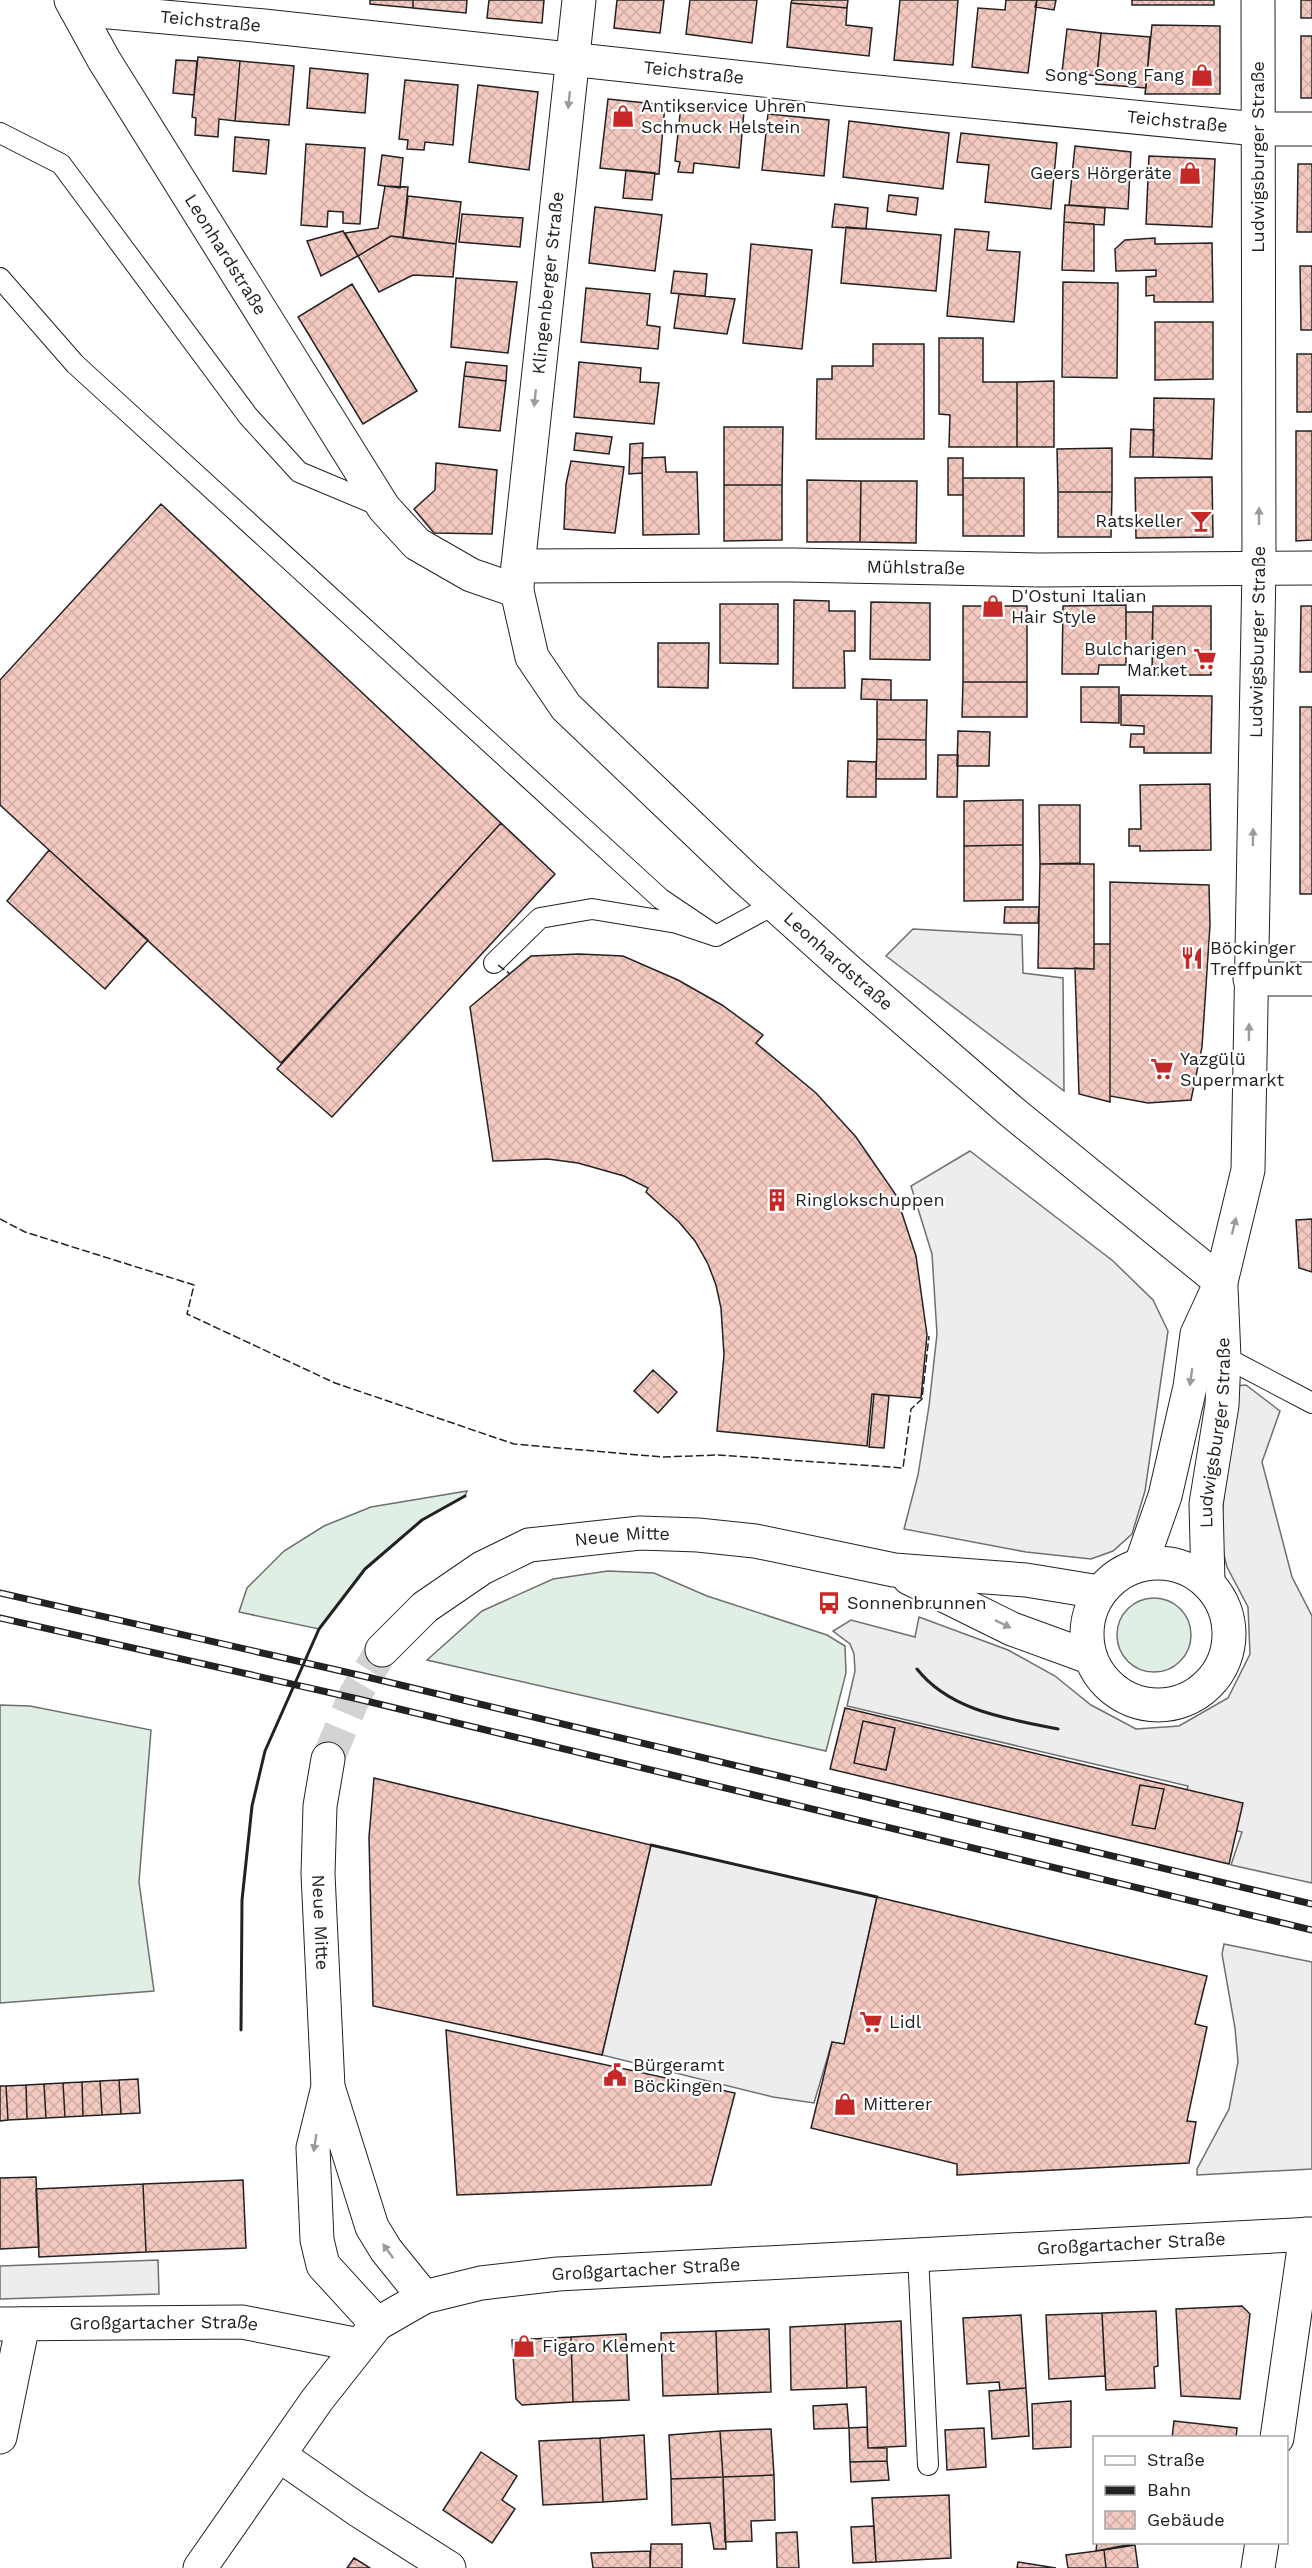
<svg xmlns="http://www.w3.org/2000/svg" width="1312" height="2568" viewBox="0 0 1312 2568" font-family="'Work Sans',sans-serif">
  <style>
    .grass { fill: #e0efe3; stroke: #6f6f6f; stroke-width: 1.5 }
    .parking { fill: #ededed; stroke: #6f6f6f; stroke-width: 1.5 }
    .building { fill: url(#building-cross-hatch); stroke: #222; stroke-width: 1.5 }
    .lines { fill: none; stroke-linecap: round; stroke-linejoin: round }
    .tertiary-tunnel { stroke: #d3d3d3; stroke-width: 33; stroke-dasharray: 33 16; stroke-linecap: butt }
    .service-casing { stroke: #222; stroke-width: 22 }
    .minor-casing { stroke: #222; stroke-width: 35 }
    .tertiary-casing { stroke: #222; stroke-width: 35 }
    .primary-casing { stroke: #222; stroke-width: 35 }
    .service { stroke: #fff; stroke-width: 20 }
    .minor { stroke: #fff; stroke-width: 33 }
    .tertiary { stroke: #fff; stroke-width: 33 }
    .primary { stroke: #fff; stroke-width: 33 }
    .rail-casing { stroke: #222; stroke-width: 7 }
    .rail { stroke: #fff; stroke-width: 4.5; stroke-dasharray: 14; stroke-linecap: butt }
    .fence { stroke: #222; stroke-width: 1.5; stroke-dasharray: 8 3; stroke-linecap: butt }
    .wall { stroke: #222; stroke-width: 3 }
    .oneway { fill: #9c9c9c }
    .labels { text-anchor: middle; stroke-width: 4.5; stroke-linejoin: round; paint-order: stroke }
    .street-label { font-size: 18px; fill: #222; stroke: #fff }
    .poi-label { font-size: 18px; fill: #222; stroke: #fff; text-anchor: start }
  </style>
  <defs>
    <pattern id="building-cross-hatch" width="8" height="8" patternUnits="userSpaceOnUse" patternTransform="scale(1.5)"><rect width="8" height="8" fill="#f3c9c0"/><path d="M0 0l8 8M0 8l8-8" fill="none" stroke="#d0aca5"/></pattern>
  </defs>
  <rect width="100%" height="100%" fill="#fff"/>
  <path class="grass" d="M467 1491 465 1496 422 1520 365 1569 319 1629 239 1612 247 1588 284 1551 324 1526 371 1507Z
    M608 1571 654 1573 707 1596 827 1635 845 1646 846 1673 826 1751 427 1660 482 1611 553 1579Z
    M1117 1635a37 37 0 1 1 74 0a37 37 0 1 1-74 0Z
    M0 1705 30 1706 151 1730 139 1882 154 1991 0 2003Z"/>
  <path class="parking" d="M913 929 1022 935 1023 973 1063 978 1064 1091 886 956Z
    M970 1151 1113 1261 1153 1300 1168 1331 1145 1491 1132 1534 1113 1551 1091 1559 1026 1552 904 1529 918 1475 929 1406 937 1334 932 1254 911 1186Z
    M1246 1385 1280 1411 1262 1462 1292 1577 1312 1616V1883L1231 1865 1242 1832 1180 1818 1188 1786 847 1706 855 1671 854 1654 850 1644 833 1631 851 1620 915 1637 919 1617 1008 1650 1055 1676 1091 1705 1136 1729 1179 1726 1228 1698 1250 1654 1248 1607 1227 1567 1220 1539 1234 1386Z
    M651 1845 877 1897 844 2044 832 2042 814 2103 773 2097 602 2055Z
    M1224 1944 1312 1962V2169L1197 2175V2169L1229 2109 1238 2062 1235 2028 1222 1954Z
    M158 2260 159 2294 0 2299V2266Z"/>
  <path class="building" d="M370 0H413V8L370 4Z
    M413 0H467L466 13 413 8Z
    M489 0H544L542 23 487 18Z
    M617 0H664L660 33 614 28Z
    M690 0H757L752 43 686 34Z
    M792 0H848L847 8 791 3Z
    M900 0H958L953 65 894 60Z
    M1006 0H1037L1028 73 972 67 978 8 1005 10Z
    M1037 0H1056L1054 10 1035 7Z
    M1132 0H1214V5H1132Z
    M1301 0H1312V18H1301Z
    M791 3 847 8 846 25 872 28 869 56 787 47Z
    M1152 25 1220 26V94H1145Z
    M1067 29 1101 33 1097 76 1062 72Z
    M1101 33 1150 37 1146 88 1096 84Z
    M1301 36H1312V98H1301Z
    M198 57 240 61 235 121 219 119 218 137 195 135 196 118 192 117Z
    M176 60 197 61 194 95 173 93Z
    M240 61 294 66 289 125 235 121Z
    M310 68 368 74 365 113 307 108Z
    M405 80 458 85 453 145 425 142 424 150 407 149 408 140 399 139Z
    M478 85 538 92 529 170 469 162Z
    M608 99 665 105 659 174 600 168Z
    M681 105 744 111 739 168 694 163 693 173 678 172 680 162 675 161Z
    M768 114 829 120 824 176 762 170Z
    M849 121 949 133 943 189 843 177Z
    M961 133 1057 143 1051 209 985 202 989 165 957 162Z
    M235 137 269 140 266 174 233 171Z
    M306 144 365 148 360 224 343 223V212L328 211 327 227 301 225Z
    M1075 146 1131 152 1128 209 1069 205Z
    M382 155 403 158 400 188 378 185Z
    M1149 156 1215 159 1212 227 1146 224Z
    M1298 164H1312V232H1297Z
    M626 170 655 173 652 200 623 198Z
    M385 186 408 187 403 238 391 236 358 256 345 233 378 228Z
    M889 195 918 198 916 215 887 211Z
    M408 196 461 202 456 244 403 238Z
    M835 204 868 208 866 229 832 227Z
    M1065 205 1105 208 1104 225 1064 222Z
    M595 207 662 215 655 271 589 263Z
    M462 214 523 218 520 247 459 242Z
    M1064 222 1094 224V271L1062 270Z
    M846 227 941 235 936 291 841 283Z
    M955 229 989 232 987 250 1020 252 1014 322 947 316Z
    M343 231 358 256 321 276 307 241Z
    M391 236 456 244 453 277 413 275 379 292 358 256Z
    M1155 238V244L1212 243 1213 302H1154V295L1146 296V277L1156 276V270L1116 271 1115 249 1125 240Z
    M751 244 812 250 802 349 743 343Z
    M1300 266H1312V330H1301Z
    M674 271 707 274 705 296 671 293Z
    M456 278 517 282 508 353 451 347Z
    M1063 282 1118 283 1117 378 1062 377Z
    M352 284 417 391 363 424 298 317Z
    M586 288 650 294 647 325 660 327 658 349 581 342Z
    M679 294 735 299 727 334 674 328Z
    M1155 322H1213V379L1155 380Z
    M939 338H983V382H1017V447H949L950 415 939 414Z
    M873 344H924V439H816L817 379H832V366H873Z
    M1297 354H1312V412H1297Z
    M466 362 507 366 506 381 464 376Z
    M579 362 641 368 640 382 659 383 654 424 574 417Z
    M464 376 506 381 500 431 459 427Z
    M1054 381V447H1017V382Z
    M1154 398 1214 399 1212 459 1153 457Z
    M724 427H783L782 485H724Z
    M1131 429 1154 430 1153 457H1130Z
    M1296 431H1312V540L1296 541Z
    M576 433 612 437 609 454 574 450Z
    M643 443 642 473 629 474 630 444Z
    M1112 448V492H1058L1057 449Z
    M665 457 666 472H697L699 534 643 535 642 458Z
    M948 458H963V495H948Z
    M571 461 624 467 615 533 564 529 566 484Z
    M436 463 497 470 492 534 434 533 414 509 435 490Z
    M1212 477 1213 537 1136 538 1135 478Z
    M963 478H1024V536H963Z
    M807 480 861 481 860 542H807Z
    M861 481H917L916 543 860 542Z
    M724 485H782V540L724 541Z
    M1058 492H1112L1111 537H1058Z
    M161 504 501 823 281 1063 0 805V680Z
    M794 600 829 601V611H855V651H844L845 688H793Z
    M871 602 930 603V660L870 659Z
    M720 604H778V664L720 663Z
    M1126 605V665H1099L1098 674H1062L1063 606Z
    M963 606H1027V682H963Z
    M1153 606H1211V675H1152Z
    M1301 606H1312V672H1300Z
    M1126 612H1153L1152 648H1126Z
    M658 643H709L708 688 658 687Z
    M862 679 891 680V700L861 699Z
    M963 682H1027V717H962Z
    M1081 687H1119V723L1081 722Z
    M1121 695 1212 696 1211 753H1144V747H1130L1131 734H1144V726L1121 725Z
    M877 700H927L926 740 877 739Z
    M1300 707H1312V894H1300Z
    M958 731 990 732 989 766H957Z
    M877 739 926 740V779H876Z
    M938 755H958L957 797H937Z
    M848 761 876 762V797H847Z
    M1210 784 1211 850 1140 851V846H1129V829H1141L1140 785Z
    M1023 800V845L964 846V801Z
    M1039 805H1080V863L1040 864Z
    M501 823 555 874 332 1117 277 1069Z
    M1023 845V900L964 901V846Z
    M49 850 148 940 105 989 7 901Z
    M1040 864H1094V969L1038 968Z
    M1110 882 1209 885 1210 925 1202 1047 1191 1100 1148 1103 1110 1096Z
    M1005 907H1039L1038 923H1004Z
    M1094 944H1110V1102L1079 1094 1075 968 1094 969Z
    M579 954 623 956 678 980 722 1005 763 1035 756 1043 816 1093 856 1137 896 1195 916 1256 927 1335 921 1398 872 1394 867 1446 717 1431 724 1355 721 1308 716 1285 708 1264 695 1241 679 1222 646 1192 648 1188 624 1176 578 1163 548 1159 493 1161 470 1007 531 956Z
    M1312 1219V1272L1299 1268 1296 1220Z
    M653 1370 677 1392 658 1413 634 1391Z
    M874 1394 889 1396 884 1448 869 1447Z
    M845 1708 1243 1803 1229 1864 830 1769Z
    M863 1721 895 1728 886 1770 854 1763Z
    M374 1778 651 1845 602 2055 373 2006 369 1837Z
    M1140 1785 1164 1789 1155 1829 1132 1825Z
    M877 1897 1207 1976 1195 2024 1207 2027 1187 2121 1196 2122 1189 2163 957 2175V2164L811 2128 832 2042 844 2044Z
    M446 2030 735 2093 711 2185 457 2195Z
    M138 2079 140 2113 121 2114 119 2080Z
    M119 2080 121 2114 102 2115 100 2081Z
    M100 2081 102 2115 83 2116 82 2082Z
    M82 2082 83 2116 65 2117 63 2083Z
    M63 2083 65 2117 46 2118 44 2084Z
    M44 2084 46 2118 27 2119 26 2085Z
    M26 2085 27 2119 8 2120 6 2086Z
    M0 2086H6L8 2120 0 2121Z
    M36 2177 39 2247 0 2249V2178Z
    M243 2180 246 2248 146 2252 143 2184Z
    M143 2184 146 2252 39 2257 36 2189Z
    M1242 2306 1250 2314 1240 2399 1181 2396 1176 2309Z
    M1156 2311 1158 2366 1154 2367 1155 2388 1106 2390 1102 2313Z
    M1102 2313 1105 2376 1049 2379 1046 2315Z
    M1021 2315 1026 2388 1000 2390 999 2382 967 2384 963 2318Z
    M901 2321 906 2446 868 2448 866 2387 847 2388 845 2324Z
    M845 2324 847 2388 791 2390 790 2327Z
    M769 2329 771 2392 718 2394 716 2331Z
    M716 2331 718 2394 663 2396 661 2333Z
    M626 2334 629 2400 573 2402 571 2337Z
    M571 2337 573 2402 522 2405 516 2399 512 2340Z
    M1026 2388 1029 2436 992 2439 989 2391Z
    M1071 2401V2447L1033 2449 1032 2404Z
    M847 2404 849 2428 814 2429 813 2406Z
    M1174 2421 1237 2428 1236 2438H1172Z
    M867 2427 868 2448H887V2461L850 2462 849 2428Z
    M984 2428 986 2467 947 2470 945 2430Z
    M771 2429 774 2475 723 2477 720 2431Z
    M720 2431 723 2477 671 2479 669 2435Z
    M644 2435 647 2499 603 2502 600 2438Z
    M600 2438 603 2502 543 2505 539 2441Z
    M481 2452 517 2476 502 2500 515 2509 492 2543 443 2510Z
    M887 2461 889 2480 851 2482 850 2462Z
    M774 2475 775 2520 751 2521 752 2541 725 2542 723 2477Z
    M723 2477 726 2549H714L710 2523 672 2525 671 2479Z
    M949 2495 951 2558 876 2562 872 2498Z
    M874 2526 876 2562 853 2563 851 2527Z
    M797 2532 799 2568H777L776 2533Z
    M1097 2542H1142L1096 2551Z
    M651 2544H682V2568H650Z
    M1135 2545 1138 2568H1106L1104 2550Z
    M1104 2550 1106 2568H1068L1066 2555Z
    M650 2551V2568H593L591 2553Z
    M354 2558 370 2568H347Z
    M1018 2562 1056 2568H1017Z"/>
  <g class="lines">
    <path class="tertiary-tunnel" d="M328 1759 355 1695 382 1650"/>
    <g class="service-casing">
      <path id="service" d="M0 133 61 164 248 416 299 472 380 506
        M0 278 75 364 661 899 716 936
        M494 963 540 918 592 909 677 923 716 936 775 904
        M1219 1354 1312 1403
        M918 2254 928 2465"/>
    </g>
    <g class="minor-casing">
      <g id="minor">
        <path id="s1" d="M71 0 104 60 384 508 417 544 471 575 517 591"/>
        <path id="s2" d="M76 9 264 26 846 89 1257 129H1312"/>
        <path id="s3" d="M518 566 794 565 1038 570 1312 568"/>
        <path d="M1250 979H1312"/>
        <path id="s4" d="M0 2324 242 2322 359 2345"/>
        <path d="M0 2437 23 2324"/>
        <path d="M1277 2438 1306 2234"/>
        <path d="M279 2455 358 2510 449 2568"/>
        <path d="M1258 2568 1262 2542"/>
      </g>
    </g>
    <g class="tertiary-casing">
      <g id="tertiary">
        <path id="s5" d="M579 0 518 566 517 591 532 657 566 707 745 878 844 967 1012 1112 1221 1282"/>
        <circle cx="1158" cy="1634" r="71"/>
        <path id="s6" d="M1141 1564 1165 1496 1190 1387 1197 1334 1221 1282 1248 1170 1259 568 1258 0"/>
        <path d="M909 1578 1012 1629 1089 1657"/>
        <path id="s7" d="M1208 1582 1206 1504 1222 1405 1224 1358 1221 1287"/>
        <path id="s8" d="M382 1650 425 1607 482 1568 529 1545 640 1533 698 1535 755 1541 894 1570 1026 1580 1099 1592"/>
        <path id="s9" d="M328 1759 320 1806 318 1874 328 2087 372 2227 386 2250 424 2297"/>
        <path d="M328 2087 313 2148 317 2240 323 2265 377 2324"/>
      </g>
    </g>
    <g class="primary-casing">
      <g id="primary">
        <path id="s10" d="M200 2568 317 2400 377 2324 424 2297 481 2283 558 2274 1312 2234"/>
      </g>
    </g>
    <use href="#service" class="service"/>
    <use href="#minor" class="minor"/>
    <use href="#tertiary" class="tertiary"/>
    <use href="#primary" class="primary"/>
    <g class="rail-casing">
      <path id="rail" d="M0 1593 363 1676 1312 1904
        M0 1618 358 1699 1312 1930"/>
    </g>
    <use href="#rail" class="rail"/>
    <path class="fence" d="M498 965 510 974
      M0 1219 25 1232 194 1285 187 1314 335 1383 514 1444 662 1457 718 1455 903 1468 911 1409 922 1399 929 1336"/>
    <path class="wall" d="M917 1669C950 1711 1008 1719 1058 1729
      M651 1845 877 1897
      M241 2030 242 1900 252 1806 265 1751 319 1629 365 1569 422 1520 465 1496"/>
  </g>
  <defs><path id="oneway-solid" d="M-6-.8H1V-3.2L6.5 0L1 3.2V.8H-6Z" transform="scale(1.5)"/></defs>
  <g class="oneway">
    <use href="#oneway-solid" transform="translate(569 100) rotate(96)"/>
    <use href="#oneway-solid" transform="translate(535 398) rotate(96)"/>
    <use href="#oneway-solid" transform="translate(1259 516) rotate(-90)"/>
    <use href="#oneway-solid" transform="translate(1253 837) rotate(-89)"/>
    <use href="#oneway-solid" transform="translate(1249 1032) rotate(-89)"/>
    <use href="#oneway-solid" transform="translate(1234 1226) rotate(-76)"/>
    <use href="#oneway-solid" transform="translate(1191 1377) rotate(98)"/>
    <use href="#oneway-solid" transform="translate(1003 1624) rotate(26)"/>
    <use href="#oneway-solid" transform="translate(315 2143) rotate(99)"/>
    <use href="#oneway-solid" transform="translate(388 2251) rotate(-126)"/>
  </g>
  <defs>
    <g id="shop-bare" transform="scale(1.8)"><path d="M-5-2.5h2.3a2.7 3.5 0 0 1 5.4 0H5L5.5 6h-11ZM-1.5-2.5h3a1.5 2.3 0 0 0-3 0Z" fill="#c62828" stroke="#fff" stroke-width="2.5" paint-order="stroke"/></g>
    <g id="bar-bare" transform="scale(1.8)"><path d="M-6-5H6L.8 .8V4.5H3.5V6h-7V4.5H-.8V.8Z" fill="#c62828" stroke="#fff" stroke-width="2.5" paint-order="stroke"/></g>
    <g id="supermarket-bare" transform="scale(1.8)"><path d="M-6-5.5h2.5l.6 2H6L4.5 2H-2.5L-4.4-4H-6ZM-1.5 3.2a1.3 1.3 0 1 0 .1 0ZM3 3.2a1.3 1.3 0 1 0 .1 0Z" fill="#c62828" stroke="#fff" stroke-width="2.5" paint-order="stroke"/></g>
    <g id="restaurant-bare" transform="scale(1.8)"><path d="M-5-6h1v4h1v-4h1v4h1v-4h1v5L-1.5 .5V6h-2V.5L-5-1ZM5-6V6H3V1.5H1.5Q1.5-4 5-6Z" fill="#c62828" stroke="#fff" stroke-width="2.5" paint-order="stroke"/></g>
    <g id="building-bare" transform="scale(1.8)"><path d="M-4-6H4V6H1V3H-1V6H-4ZM-2.5-4.3h1.7v1.8h-1.7ZM.8-4.3h1.7v1.8H.8ZM-2.5-1h1.7V.8h-1.7ZM.8-1h1.7V.8H.8Z" fill="#c62828" stroke="#fff" stroke-width="2.5" paint-order="stroke"/></g>
    <g id="bus-bare" transform="scale(1.8)"><path d="M-5-6H5V4H4V6H2V4H-2V6H-4V4H-5ZM-3.5-4V0h7V-4ZM-3.5 1.2v1.5H-2V1.2ZM2 1.2v1.5H3.5V1.2Z" fill="#c62828" stroke="#fff" stroke-width="2.5" paint-order="stroke"/></g>
    <g id="civic-bare" transform="scale(1.8)"><path d="M-.6-6.5H3V-4.5H.6V-3L4-1V1h2V6H-6V1h2V-1L-.6-3ZM-1.2 2.5V6h2.4V2.5Z" fill="#c62828" stroke="#fff" stroke-width="2.5" paint-order="stroke"/></g>
  </defs>
  <g fill-rule="evenodd">
    <use href="#shop-bare" x="1202" y="75"/>
    <use href="#shop-bare" x="623" y="116"/>
    <use href="#shop-bare" x="1190" y="173"/>
    <use href="#bar-bare" x="1201" y="521"/>
    <use href="#shop-bare" x="993" y="606"/>
    <use href="#supermarket-bare" x="1205" y="659"/>
    <use href="#restaurant-bare" x="1192" y="958"/>
    <use href="#supermarket-bare" x="1162" y="1069"/>
    <use href="#building-bare" x="777" y="1200"/>
    <use href="#bus-bare" x="829" y="1603"/>
    <use href="#supermarket-bare" x="871" y="2022"/>
    <use href="#civic-bare" x="615" y="2075"/>
    <use href="#shop-bare" x="845" y="2104"/>
    <use href="#shop-bare" x="524" y="2346"/>
  </g>
  <g class="labels">
    <g class="street-label">
      <text dy="6" stroke="none"><textPath href="#s2" startOffset="135">Teichstraße</textPath></text>
      <text dy="6" stroke="none"><textPath href="#s2" startOffset="621">Teichstraße</textPath></text>
      <text dy="6" stroke="none"><textPath href="#s2" startOffset="1107">Teichstraße</textPath></text>
      <text transform="translate(1258 157) rotate(-90)" y="6">Ludwigsburger Straße</text>
      <text dy="6" stroke="none"><textPath href="#s1" startOffset="298">Leonhardstraße</textPath></text>
      <text transform="translate(548 283) rotate(-84)" y="6">Klingenberger Straße</text>
      <text dy="6" stroke="none"><textPath href="#s3" startOffset="398">Mühlstraße</textPath></text>
      <text dy="6" stroke="none"><textPath href="#s6" startOffset="938">Ludwigsburger Straße</textPath></text>
      <text dy="6" stroke="none"><textPath href="#s5" startOffset="1095">Leonhardstraße</textPath></text>
      <text dy="6" stroke="none"><textPath href="#s7" startOffset="150">Ludwigsburger Straße</textPath></text>
      <text dy="6" stroke="none"><textPath href="#s8" startOffset="276">Neue Mitte</textPath></text>
      <text dy="6" stroke="none"><textPath href="#s9" startOffset="164">Neue Mitte</textPath></text>
      <text dy="6" stroke="none"><textPath href="#s10" startOffset="1066">Großgartacher Straße</textPath></text>
      <text dy="6" stroke="none"><textPath href="#s10" startOffset="580">Großgartacher Straße</textPath></text>
      <text dy="6" stroke="none"><textPath href="#s4" startOffset="164">Großgartacher Straße</textPath></text>
    </g>
    <g class="poi-label">
      <text x="1184" y="81" text-anchor="end">Song Song Fang</text>
      <text x="641" y="112">Antikservice Uhren<tspan x="641" dy="21">Schmuck Helstein</tspan></text>
      <text x="1172" y="179" text-anchor="end">Geers Hörgeräte</text>
      <text x="1183" y="527" text-anchor="end">Ratskeller</text>
      <text x="1011" y="602">D'Ostuni Italian<tspan x="1011" dy="21">Hair Style</tspan></text>
      <text x="1187" y="655" text-anchor="end">Bulcharigen<tspan x="1187" dy="21">Market</tspan></text>
      <text x="1210" y="954">Böckinger<tspan x="1210" dy="21">Treffpunkt</tspan></text>
      <text x="1180" y="1065">Yazgülü<tspan x="1180" dy="21">Supermarkt</tspan></text>
      <text x="795" y="1206">Ringlokschuppen</text>
      <text x="847" y="1609">Sonnenbrunnen</text>
      <text x="889" y="2028">Lidl</text>
      <text x="633" y="2071">Bürgeramt<tspan x="633" dy="21">Böckingen</tspan></text>
      <text x="863" y="2110">Mitterer</text>
      <text x="542" y="2352">Figaro Klement</text>
    </g>
  </g>
  <rect x="1093" y="2436" width="195" height="108" fill="#ffffff" stroke="#a7a7a7" stroke-width="1.5"/>
  <rect x="1105" y="2456" width="30" height="9" fill="#ffffff" stroke="#a7a7a7" stroke-width="1.5"/>
  <text x="1147" y="2466" font-size="18" fill="#222222">Straße</text>
  <rect x="1105" y="2486" width="30" height="9" fill="#222222" stroke="#a7a7a7" stroke-width="1.5"/>
  <text x="1147" y="2496" font-size="18" fill="#222222">Bahn</text>
  <rect x="1105" y="2511" width="30" height="18" fill="url(#building-cross-hatch)" stroke="#a7a7a7" stroke-width="1.5"/>
  <text x="1147" y="2526" font-size="18" fill="#222222">Gebäude</text>
</svg>
